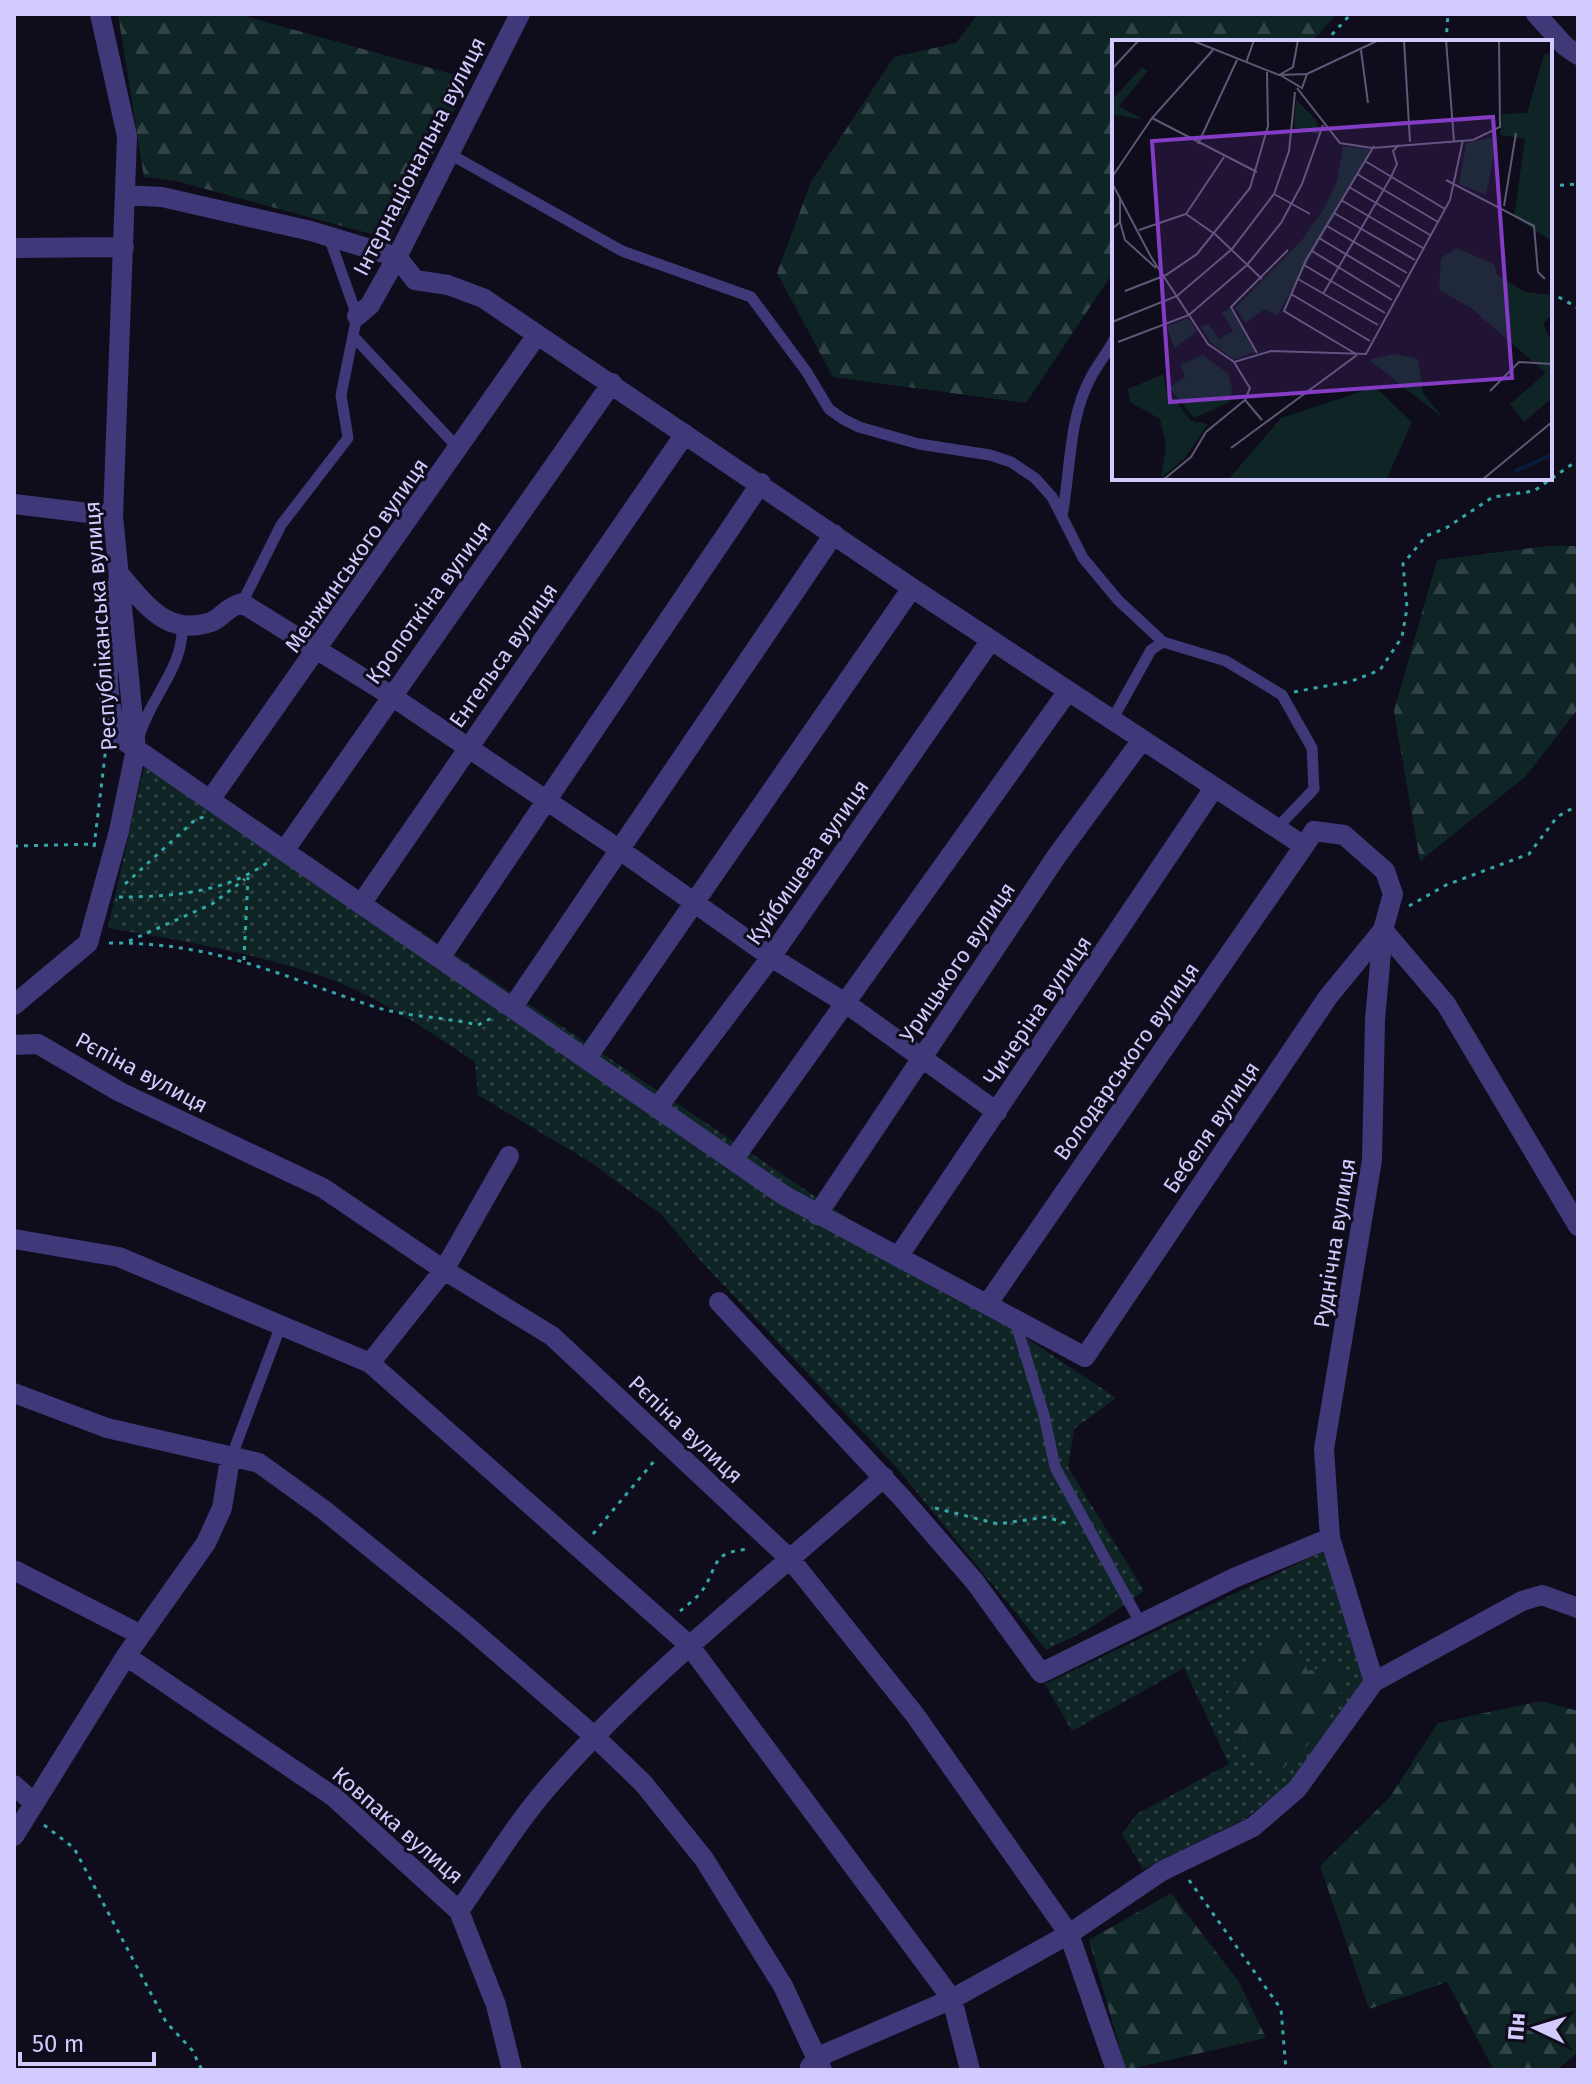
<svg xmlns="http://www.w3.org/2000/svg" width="1592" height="2084" viewBox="0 0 1592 2084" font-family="'Fira Sans',sans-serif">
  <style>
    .grass { fill: url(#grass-dots) }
    .forest { fill: url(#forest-firs) }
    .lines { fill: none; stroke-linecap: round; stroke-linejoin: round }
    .path { stroke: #32a8a8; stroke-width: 3; stroke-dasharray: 4 6; stroke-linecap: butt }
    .service { stroke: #3f3979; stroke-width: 11 }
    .minor { stroke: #3f3979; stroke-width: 20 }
    .labels { text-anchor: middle; stroke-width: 6; stroke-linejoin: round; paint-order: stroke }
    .street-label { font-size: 22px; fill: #d2c9fd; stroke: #0f0c1c }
    .inset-river { fill: none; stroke: #0c1b3a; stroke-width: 4 }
    .inset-road { fill: none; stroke: #5d5876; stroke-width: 2 }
    .view { fill: #843cc5; fill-opacity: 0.15; stroke: #843cc5; stroke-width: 4 }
    .inset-edge { fill: none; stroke: #d2c9fd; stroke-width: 4 }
  </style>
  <defs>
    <pattern id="grass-dots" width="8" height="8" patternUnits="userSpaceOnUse" patternTransform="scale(2)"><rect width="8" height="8" fill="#0f2525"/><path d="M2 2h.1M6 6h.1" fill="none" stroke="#314346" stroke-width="1.8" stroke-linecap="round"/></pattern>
    <pattern id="forest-firs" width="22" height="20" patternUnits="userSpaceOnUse" patternTransform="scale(2)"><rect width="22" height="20" fill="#0f2525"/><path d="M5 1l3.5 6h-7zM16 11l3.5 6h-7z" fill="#314346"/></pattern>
  </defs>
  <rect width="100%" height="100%" fill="#0f0c1c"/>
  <path class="grass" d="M148 749 1116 1398 1074 1429 1068 1467 1144 1591 1089 1629 1046 1650 897 1468 699 1259 661 1214 587 1160 478 1095 475 1062C426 1029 375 994 319 975 250 952 179 940 108 928Z
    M1326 1550 1364 1679 1290 1783 1245 1819 1143 1869 1122 1834 1137 1814 1229 1764 1184 1668 1072 1731 1045 1684Z"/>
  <path class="forest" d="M118 14H238L470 79 390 239 176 181 144 177Z
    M978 14H1337L1311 42H1114V271L1026 403 833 377 777 273 811 182 894 57 956 43Z
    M1547 546H1578V709L1525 777 1420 861 1394 711 1437 560Z
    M1286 1621 1308 1671 1337 1663 1348 1679 1322 1731 1275 1776 1239 1736 1227 1694Z
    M1541 1701 1578 1711V2052L1557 2070H1494L1447 1982 1369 2009 1320 1866 1390 1797 1438 1723Z
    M1171 1893 1239 1982 1266 2038 1126 2070 1089 1940Z"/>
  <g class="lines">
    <path class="path" d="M1325 42 1351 14
      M1446 42 1448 14
      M1550 186 1578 184
      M1550 292 1578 308
      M1294 692 1352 681 1380 670 1402 637 1407 608 1403 564 1426 536 1446 528 1493 497 1534 491 1578 460
      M14 846 96 844
      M94 847 106 747
      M125 884 196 819 204 817
      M119 897C169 897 226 893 268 862
      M1409 906 1446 885 1529 854 1557 817 1578 805
      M129 941 212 904 245 879
      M109 943C215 942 278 975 375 1007 407 1017 445 1017 478 1025L492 1018
      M244 960 248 877
      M935 1508 998 1524 1047 1517 1068 1524
      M593 1534 655 1460
      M680 1611C688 1605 699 1596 704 1588 719 1564 711 1552 750 1549
      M44 1825 74 1848 166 2022 192 2050 202 2070
      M1189 1880 1281 2009 1286 2070"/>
    <path class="service" d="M448 153 622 251 751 297 806 371 829 409 843 419 859 427 919 444 990 455 1011 462 1035 478 1052 497 1083 558 1118 600 1163 642 1226 661 1282 695 1312 748 1314 789 1277 828
      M353 336 459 449
      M1062 516C1071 470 1068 419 1091 377 1098 364 1107 353 1114 340
      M242 603 281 525 348 438 341 395 357 316 329 237
      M1112 720 1151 650 1163 642
      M139 737C149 699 184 667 182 627
      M1015 1321 1044 1415 1055 1467 1141 1624
      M231 1458 281 1325"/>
    <path class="minor" d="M1536 14 1565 46 1578 55
      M125 195 162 197 311 231 397 257 415 280 448 285 483 298 912 588 1304 846 1314 831 1344 835 1385 871 1393 894 1383 930 1375 1020 1372 1160 1324 1449 1330 1538 1374 1682 1522 1601 1542 1595 1578 1608
      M14 248 124 247
      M357 316 370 305 397 257 520 14
      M14 504 113 516
      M119 574C114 625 95 693 123 740L785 1196 1085 1357 1328 997 1383 930
      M119 574C146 604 166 637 211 622 222 618 226 607 242 603L390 695 620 850 771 957 847 1004 997 1112
      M210 800 537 335
      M284 851 612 383
      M361 904 685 434
      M1383 930 1446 1004 1578 1226
      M440 958 761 483
      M14 1005 88 943 119 831 136 749 113 516 127 136 100 14
      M512 1008 834 534
      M14 1045 38 1044 120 1092 323 1188 444 1270 552 1336 791 1560 915 1715 1069 1934 1116 2070
      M586 1059 912 588
      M657 1108 771 957 991 640
      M733 1160 1068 691
      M817 1215 1056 857 1142 740
      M14 1239 119 1257 370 1363 689 1645 952 1999 970 2070
      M898 1257 1214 788
      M719 1302 903 1499 975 1582 1041 1673 1234 1578 1330 1538
      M988 1303 1304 846
      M370 1363 444 1270 509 1156
      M14 1393 107 1428 259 1463 324 1510 467 1626 594 1736 643 1783 704 1859 783 1986 822 2070
      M16 1571 141 1635
      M126 1656 334 1797 459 1911 496 2005 512 2070
      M14 1785 34 1803
      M14 1836 126 1656 206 1543 222 1508 230 1459
      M459 1911C488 1870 515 1825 548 1787 648 1672 770 1579 884 1477
      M810 2067 818 2057 952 1999 1069 1934 1162 1871 1253 1827 1297 1789 1374 1682"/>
  </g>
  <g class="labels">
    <g class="street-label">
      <text transform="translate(419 156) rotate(-63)" y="8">Інтернаціональна вулиця</text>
      <text transform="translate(356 555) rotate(-55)" y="8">Менжинського вулиця</text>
      <text transform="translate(428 602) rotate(-54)" y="8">Кропоткіна вулиця</text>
      <text transform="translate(100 626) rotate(-94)" y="8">Республіканська вулиця</text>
      <text transform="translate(503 655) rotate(-55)" y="8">Енгельса вулиця</text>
      <text transform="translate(807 862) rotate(-55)" y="8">Куйбишева вулиця</text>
      <text transform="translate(957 962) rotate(-56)" y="8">Урицького вулиця</text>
      <text transform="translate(1037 1010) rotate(-56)" y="8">Чичеріна вулиця</text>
      <text transform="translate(1126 1061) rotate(-55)" y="8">Володарського вулиця</text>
      <text transform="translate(142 1072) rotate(28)" y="8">Рєпіна вулиця</text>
      <text transform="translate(1211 1127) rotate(-56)" y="8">Бебеля вулиця</text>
      <text transform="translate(1334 1243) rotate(-81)" y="8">Руднічна вулиця</text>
      <text transform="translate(686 1429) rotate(43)" y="8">Рєпіна вулиця</text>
      <text transform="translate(398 1825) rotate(41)" y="8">Ковпака вулиця</text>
    </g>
  </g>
  <g transform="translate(1112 40)">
    <rect width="440" height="440" fill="#0f0c1c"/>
    <path d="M440 12V201L402 177 413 99 388 95 390 74 415 73 432 15ZM231 106 260 110 165 276 153 269 134 283 123 268 190 200 213 167 225 141ZM118 268 143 312 122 320 98 302 88 286 97 284 107 299 121 291 110 273ZM52 334 54 350 79 381 96 384 72 419 49 438 54 405 48 379 18 362 16 349ZM263 347 300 382 274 440H116L169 378Z" fill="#0f2525"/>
    <path d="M30 27 36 31 7 66 32 80 0 74V60ZM184 60 204 80 209 95 182 87ZM386 96 374 155 347 144 354 103ZM345 208 382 224 385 235 413 252 440 255V274L431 284 440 302V358L412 382 398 364 434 333 359 268 327 250 329 218ZM76 278 85 291 62 308 55 286ZM281 314 306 319 311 353 332 379 257 320ZM91 315 116 333 120 349 118 362 82 378 57 347 73 337 68 325Z" fill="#0f2525"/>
    <path class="inset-river" d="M403 431 440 415"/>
    <path class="inset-road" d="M79 0 167 35 181 27 186 0M292 0 298 102M334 0 342 101M249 10 256 63M134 23 142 0M0 29 27 0M167 35 195 34 267 0M168 35 190 48 195 34M185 48 228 103 260 108 361 100 388 87 387 0M40 78 145 132M86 104 125 20M253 121 333 169M245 134 326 182M0 137 40 78 101 10M334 140 422 186 426 232 433 239M0 143 39 217 96 304 122 322M237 147 318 195M162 154 198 174M229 160 311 208M392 166 404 93M222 173 303 220M74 174 104 195 150 239M8 182 13 200 44 228M215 186 295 233M0 189 8 182V157M27 190 74 174 112 117M207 198 288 247M200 211 280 260M192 225 273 273M186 239 266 285M13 251 54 235 85 214 138 148 156 86 155 32M179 254 258 301M211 254 279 137 285 124 281 111 287 105M0 282 65 256 120 209 162 154 177 111 183 52M6 302 77 275 135 225 169 183 190 144 211 85M145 313 119 267 176 210M244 314 172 271 194 220 262 106M378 351 407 322 440 324M150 380 133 360 138 348 122 322 159 311 254 314 338 160 351 100M119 408 245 315M51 440 79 417 94 392 133 360M370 440 440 382"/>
    <path class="view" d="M381 77 400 338 58 362 40 101Z"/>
    <rect width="440" height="440" class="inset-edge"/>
  </g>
  <rect width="1592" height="2084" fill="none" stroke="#d2c9fd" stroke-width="32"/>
  <g transform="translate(1536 2028) rotate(274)" stroke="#0f0c1c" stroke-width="6" paint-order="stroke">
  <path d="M0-6L14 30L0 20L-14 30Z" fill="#d2c9fd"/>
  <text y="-12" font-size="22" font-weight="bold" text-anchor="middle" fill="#d2c9fd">Пн</text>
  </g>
  <path d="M20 2052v12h134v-12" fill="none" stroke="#d2c9fd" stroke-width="4"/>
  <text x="32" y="2052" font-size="24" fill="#d2c9fd" stroke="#0f0c1c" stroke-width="6" paint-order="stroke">50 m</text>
</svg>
